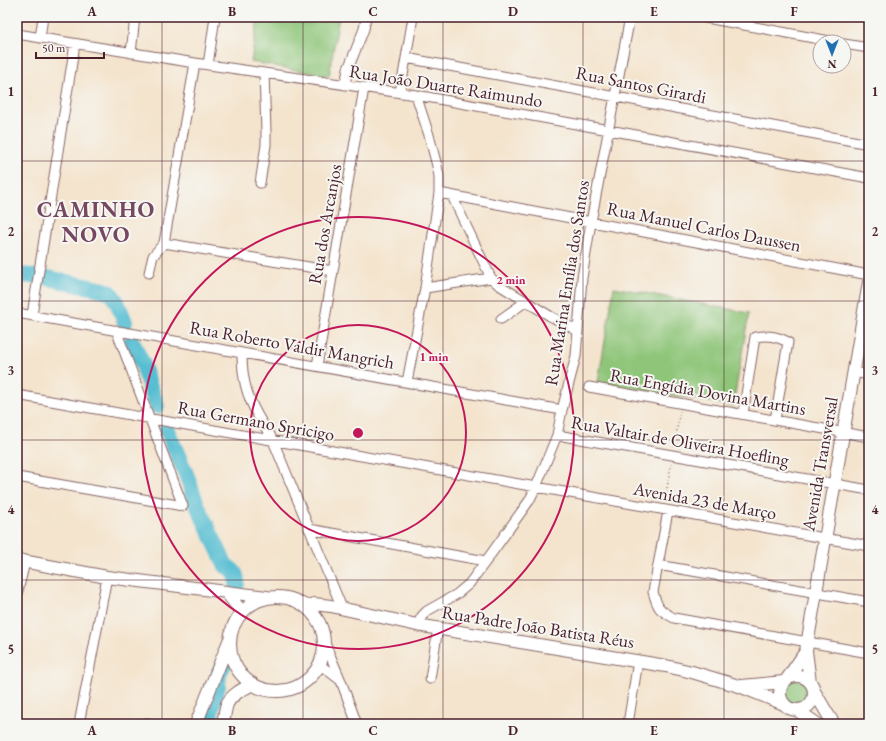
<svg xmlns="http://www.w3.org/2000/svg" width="886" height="741" viewBox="0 0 886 741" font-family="'EB Garamond',serif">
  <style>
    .green { fill: #8ec578; stroke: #6c7252 }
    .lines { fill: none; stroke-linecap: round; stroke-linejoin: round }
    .river { stroke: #56bed2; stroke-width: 16 }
    .minor-casing { stroke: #866464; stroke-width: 11 }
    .major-casing { stroke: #866464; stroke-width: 14 }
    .path { stroke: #866464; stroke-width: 1.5; stroke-dasharray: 1 3; stroke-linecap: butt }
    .minor { stroke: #fff; stroke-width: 9 }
    .major { stroke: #fff; stroke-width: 12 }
    .grid { fill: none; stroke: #4a1f2b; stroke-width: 1; stroke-opacity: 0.55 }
    .ring { fill: none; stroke: #c2185b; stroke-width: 2 }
    .labels { text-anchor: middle; stroke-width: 4; stroke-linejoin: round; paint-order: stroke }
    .street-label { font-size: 18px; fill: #4a1f2b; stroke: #f6f6f2 }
    .district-label { font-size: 22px; font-weight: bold; letter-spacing: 1px; fill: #764760; stroke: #f6f6f2 }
    .centre { fill: #c2185b; stroke: #f6f6f2; stroke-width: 2 }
    .ring-label { font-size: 12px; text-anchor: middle; font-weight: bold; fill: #c2185b; stroke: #f6f6f2; stroke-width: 4; stroke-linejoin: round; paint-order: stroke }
    .neatline { fill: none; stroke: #4a1f2b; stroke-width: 1.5 }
    .grid-label { font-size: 13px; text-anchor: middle; font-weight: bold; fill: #4a1f2b }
  </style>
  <rect width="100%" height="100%" fill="#f6f6f2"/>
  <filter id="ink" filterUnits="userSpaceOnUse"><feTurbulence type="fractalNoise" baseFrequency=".025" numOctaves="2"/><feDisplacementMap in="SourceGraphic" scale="8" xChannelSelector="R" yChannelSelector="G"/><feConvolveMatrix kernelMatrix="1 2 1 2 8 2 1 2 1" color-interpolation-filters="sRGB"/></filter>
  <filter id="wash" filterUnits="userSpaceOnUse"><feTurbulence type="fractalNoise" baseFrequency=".012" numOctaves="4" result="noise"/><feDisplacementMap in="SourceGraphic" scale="16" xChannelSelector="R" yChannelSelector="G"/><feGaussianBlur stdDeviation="0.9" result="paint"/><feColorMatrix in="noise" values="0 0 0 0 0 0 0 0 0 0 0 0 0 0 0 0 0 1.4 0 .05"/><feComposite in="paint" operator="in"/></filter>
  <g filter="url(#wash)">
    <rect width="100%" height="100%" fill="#f4e4cd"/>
    <path class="green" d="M258 17H339L329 76 251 62Z
      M614 287 749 313 733 406 598 382Z
      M784 693a13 13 0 1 1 26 0a13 13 0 1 1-26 0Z"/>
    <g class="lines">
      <path class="river" d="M17 275 32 276
        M48 278 104 290 110 292 117 302 125 322
        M132 341 138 354 142 362 149 384 157 406
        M167 430 186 474 197 505 226 566C235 570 237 575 237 584
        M208 724 218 686 219 673 224 664"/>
    </g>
  </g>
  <g filter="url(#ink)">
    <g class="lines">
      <g class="minor-casing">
        <path id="minor" d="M701 17 835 42
          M17 34 195 63 416 95 609 130 869 178
          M40 38 43 17
          M844 44 869 48
          M131 53 135 17
          M406 58 869 144
          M195 63 164 243 333 271
          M208 65 215 17
          M345 85 348 69 364 29 366 17
          M400 93 413 17
          M260 183 266 145V131L264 73
          M439 193 869 275
          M452 196 491 278 499 285 550 316 578 331
          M149 273 153 256 164 243
          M425 288 491 278
          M17 313 562 410
          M32 315 75 44
          M501 319 525 302
          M116 330 183 506
          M242 353C242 377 246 395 258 416 263 425 270 433 274 443 297 498 319 553 342 608
          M317 366 364 88
          M854 372 869 375
          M407 382 425 288 439 193V176L437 166 429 135 416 95
          M589 387 869 437
          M17 395 869 546
          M743 414 755 337C768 335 776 336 788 342L775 420
          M557 435 672 455 869 490
          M17 477 183 506
          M668 511 653 592C658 609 659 610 674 618L869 653
          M309 529 486 561
          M658 565 869 602
          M17 595 25 562
          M417 625 422 616 427 611 457 594 469 584 486 561 529 501 536 487 557 435 562 410 576 356 582 278 591 222 630 17
          M324 641 341 681 357 724
          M319 664 340 680
          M430 679 438 628
          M79 724 107 577
          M143 724 147 723 149 724
          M628 724 638 661"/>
      </g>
      <g class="major-casing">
        <path id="major" d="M17 560 107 577 267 597
          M226 592 242 612
          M230 644a47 47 0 1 1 94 0a47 47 0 1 1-94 0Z
          M305 606 314 604 331 606 417 625 666 666 692 672 739 686 784 704
          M780 693a17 17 0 1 1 34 0a17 17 0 1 1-34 0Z
          M787 679 806 651
          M810 682 806 651 869 282
          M742 686 784 682
          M814 691 827 713 834 724
          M797 710 817 724
          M196 724 229 641
          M223 724C224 718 225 710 227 704 232 694 243 689 253 684"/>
      </g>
      <path class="path" d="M674 447 680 411
        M665 500 671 464"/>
      <use href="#minor" class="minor"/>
      <use href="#major" class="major"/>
    </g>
  </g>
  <path class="grid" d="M162 17V724M303 17V724M443 17V724M583 17V724M724 17V724M17 161H869M17 301H869M17 440H869M17 580H869"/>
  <g class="ring">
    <circle cx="358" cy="433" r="108"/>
    <circle cx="358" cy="433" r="216"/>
  </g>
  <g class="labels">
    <g class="street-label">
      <text transform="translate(641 85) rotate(11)" y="6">Rua Santos Girardi</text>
      <text transform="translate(446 86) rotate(9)" y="6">Rua João Duarte Raimundo</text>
      <text transform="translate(325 224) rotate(-80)" y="6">Rua dos Arcanjos</text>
      <text transform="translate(704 227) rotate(11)" y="6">Rua Manuel Carlos Daussen</text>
      <text transform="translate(567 283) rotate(-81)" y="6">Rua Marina Emília dos Santos</text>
      <text transform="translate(292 345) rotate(10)" y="6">Rua Roberto Valdir Mangrich</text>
      <text transform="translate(708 392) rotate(10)" y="6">Rua Engídia Dovina Martins</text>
      <text transform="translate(256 421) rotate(10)" y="6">Rua Germano Spricigo</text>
      <text transform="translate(680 441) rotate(10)" y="6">Rua Valtair de Oliveira Hoefling</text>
      <text transform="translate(820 464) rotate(-80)" y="6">Avenida Transversal</text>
      <text transform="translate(705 501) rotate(10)" y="6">Avenida 23 de Março</text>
      <text transform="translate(538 627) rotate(9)" y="6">Rua Padre João Batista Réus</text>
    </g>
    <g class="district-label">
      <text x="96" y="217">CAMINHO<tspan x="96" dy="25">NOVO</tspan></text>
    </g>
  </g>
  <circle cx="358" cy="433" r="6" class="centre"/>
  <g class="ring-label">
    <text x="511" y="284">2 min</text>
    <text x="434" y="361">1 min</text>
  </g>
  <rect width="886" height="741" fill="none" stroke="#f6f6f2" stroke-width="44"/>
  <g transform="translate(832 54) rotate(180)"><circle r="19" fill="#f6f6f2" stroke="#b1a0a2"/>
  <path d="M0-3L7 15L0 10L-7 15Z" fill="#1f6fb2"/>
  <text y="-6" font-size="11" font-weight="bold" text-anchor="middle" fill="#4a1f2b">N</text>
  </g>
  <path d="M36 52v6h68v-6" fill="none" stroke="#4a1f2b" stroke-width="2"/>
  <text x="42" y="52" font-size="12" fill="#4a1f2b" stroke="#f6f6f2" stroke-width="3" paint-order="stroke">50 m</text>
  <rect x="22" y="22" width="842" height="697" class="neatline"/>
  <g class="grid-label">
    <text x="92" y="16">A</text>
    <text x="232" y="16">B</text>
    <text x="373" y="16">C</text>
    <text x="513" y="16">D</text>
    <text x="654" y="16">E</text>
    <text x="794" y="16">F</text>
    <text x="11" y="96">1</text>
    <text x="875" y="96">1</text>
    <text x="11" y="236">2</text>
    <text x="875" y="236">2</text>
    <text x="11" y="375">3</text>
    <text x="875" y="375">3</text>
    <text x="11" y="514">4</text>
    <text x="875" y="514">4</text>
    <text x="11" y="654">5</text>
    <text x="875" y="654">5</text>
    <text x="92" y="735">A</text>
    <text x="232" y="735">B</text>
    <text x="373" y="735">C</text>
    <text x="513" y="735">D</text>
    <text x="654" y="735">E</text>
    <text x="794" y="735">F</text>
  </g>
</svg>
